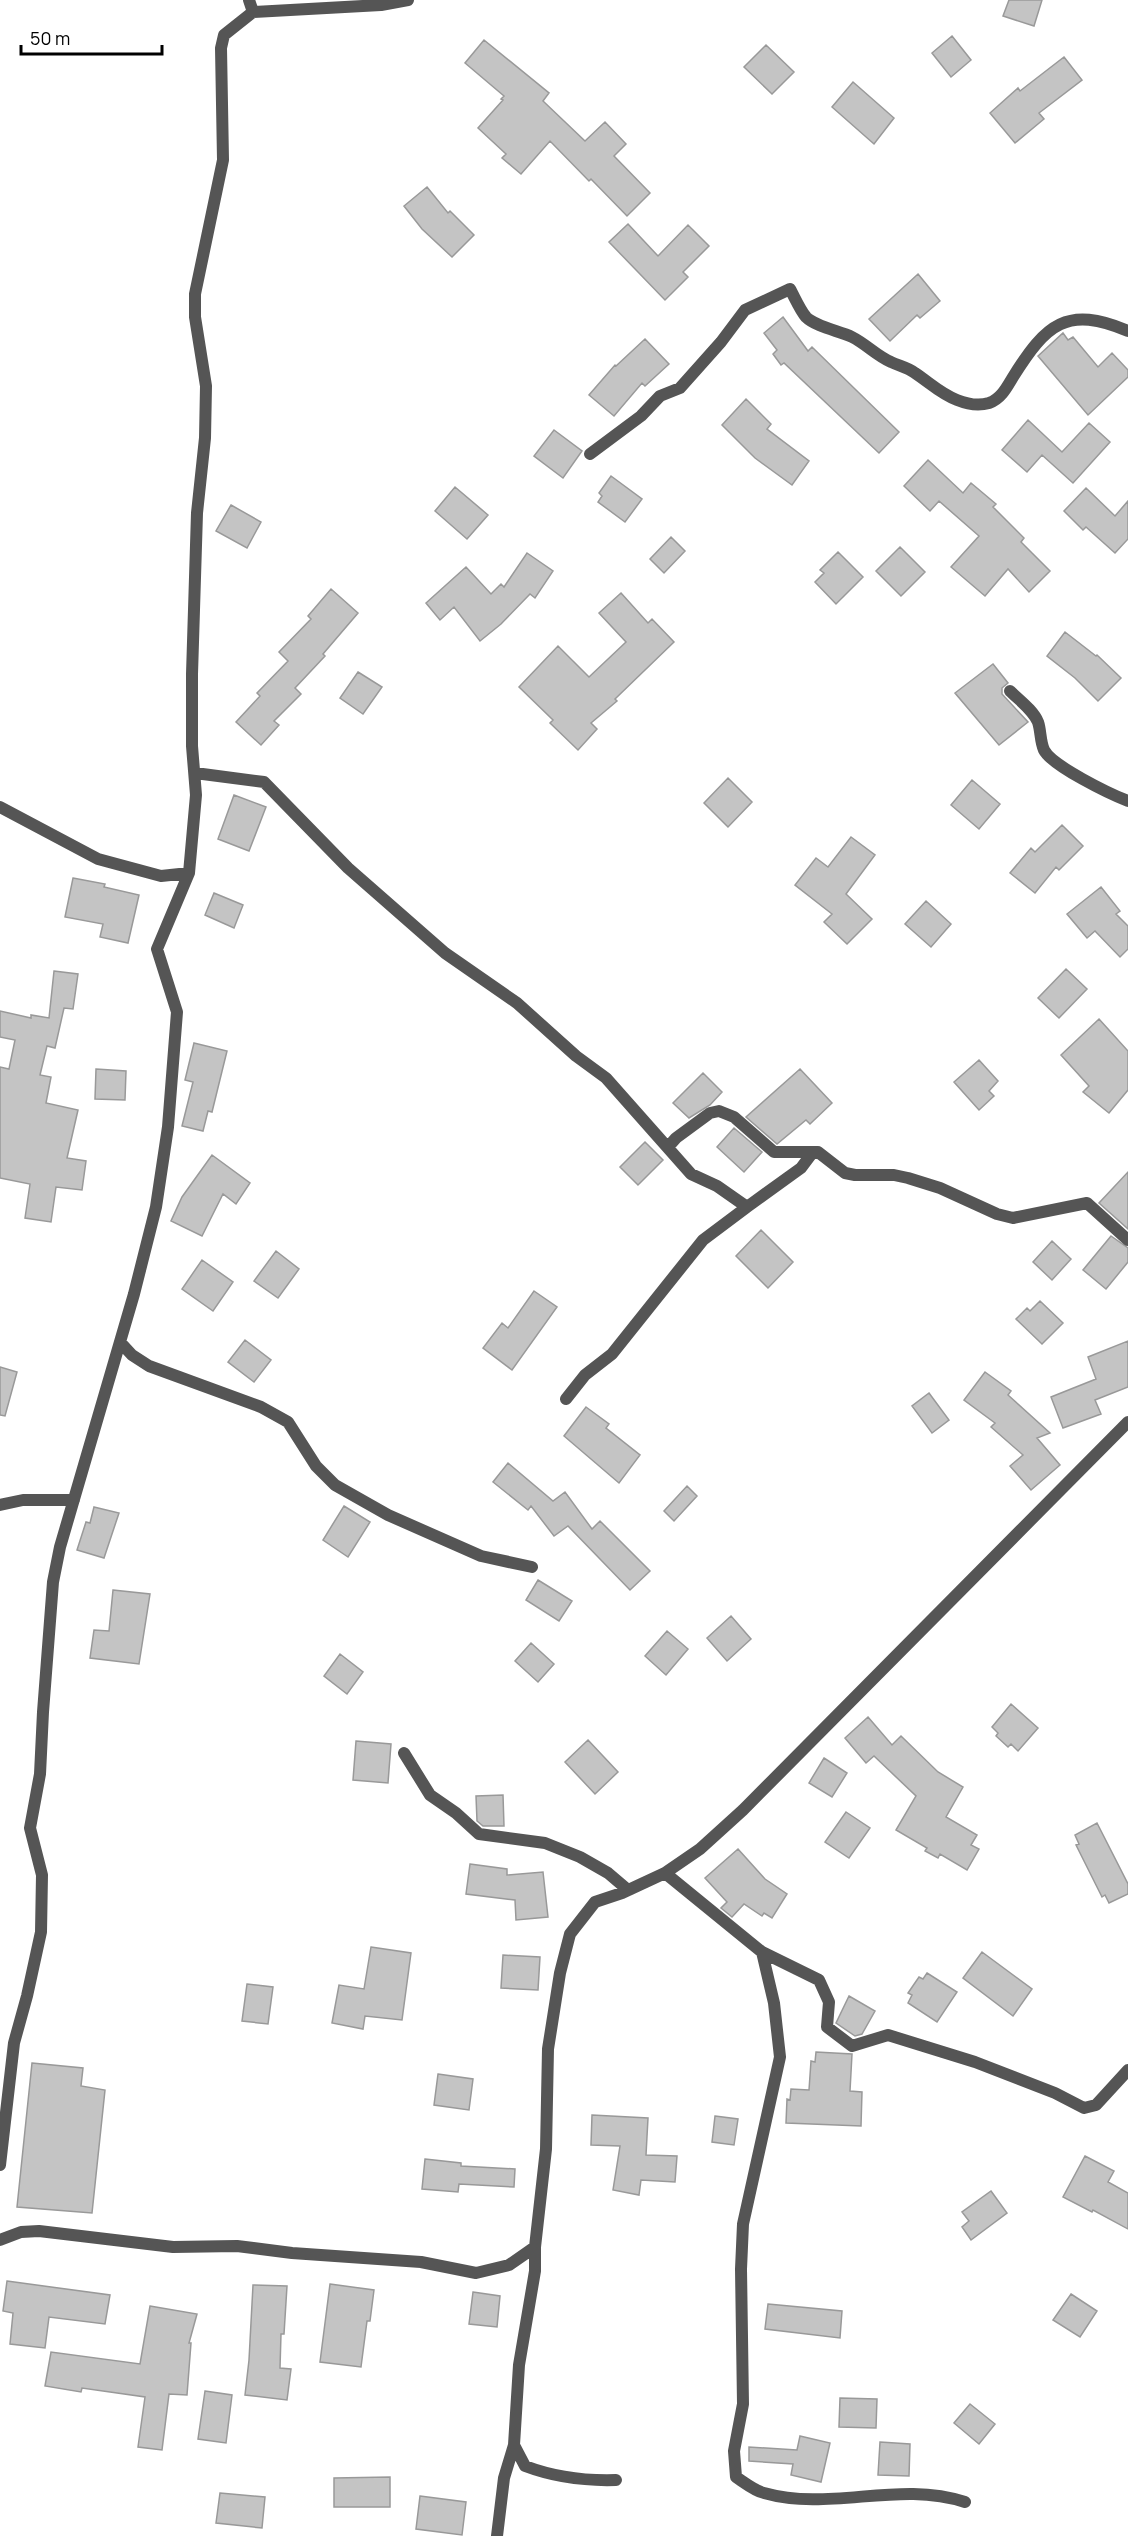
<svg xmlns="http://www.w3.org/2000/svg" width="1128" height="2536" viewBox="0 0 1128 2536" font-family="Manrope,sans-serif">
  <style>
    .building { fill: #c4c4c4; stroke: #999; stroke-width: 1.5 }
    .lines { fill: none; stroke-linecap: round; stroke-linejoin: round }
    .minor { stroke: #555; stroke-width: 12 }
  </style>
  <rect width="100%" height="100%" fill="#fff"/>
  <path class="building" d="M1009 0H1042L1034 26 1003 16Z
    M952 36 971 60 951 77 932 53Z
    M484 40 549 93 543 101 585 141 605 122 626 144 614 156 650 193 627 216 591 179 589 181 550 141 521 174 502 158 506 154 478 128 503 100 501 99 504 96 465 63Z
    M766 45 794 72 772 94 744 67Z
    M1064 57 1082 80 1039 113 1044 119 1015 143 990 113 1018 88 1020 91Z
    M853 82 894 118 874 144 832 107Z
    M427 187 448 213 450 211 474 235 452 257 422 229 404 206Z
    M628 224 658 256 688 225 709 246 683 272 688 277 665 300 609 242Z
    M918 274 940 301 920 318 917 315 890 341 869 319Z
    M783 317 808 351 812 347 899 432 879 453 784 363 781 365 773 354 777 350 764 333Z
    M1063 333 1068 340 1073 337 1098 367 1112 353 1128 370V377L1088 415 1038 356Z
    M645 339 669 364 645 386 642 383 614 416 589 395 615 365 616 366Z
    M746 399 771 424 767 429 809 461 792 485 755 458 722 425Z
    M1028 420 1062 452 1089 423 1110 442 1073 483 1042 455 1027 472 1002 450Z
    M554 430 582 451 563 478 534 456Z
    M928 460 963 493 971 483 996 504 993 507 1024 538 1021 542 1050 571 1029 592 1008 569 985 596 951 567 979 536 939 501 930 511 904 486Z
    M611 476 642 499 625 522 598 502 602 496 599 493Z
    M455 487 488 515 467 539 435 511Z
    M1086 488 1115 516 1128 501V539L1115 553 1086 527 1083 530 1064 511Z
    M231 505 261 522 247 548 216 531Z
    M671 537 685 551 664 573 650 559Z
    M900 547 925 572 901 596 876 571Z
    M838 552 863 577 836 604 815 582 824 573 820 570Z
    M527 553 553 571 535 598 530 594 501 624 480 641 454 607 440 620 426 603 466 567 491 594 501 584 504 587Z
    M331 589 358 613 323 654 325 656 295 688 301 694 274 721 279 725 261 745 236 722 260 696 257 693 288 661 279 652 311 619 308 616Z
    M621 593 648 623 652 619 674 642 615 699 617 701 591 723 597 729 578 750 550 723 553 720 519 687 558 646 589 677 626 642 599 613Z
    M1065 632 1096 656 1097 655 1121 678 1098 701 1075 678 1047 656Z
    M993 664 1008 683 1002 688V694L1028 722 999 745 955 693Z
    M358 672 382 687 363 714 340 698Z
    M728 778 752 802 728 827 704 803Z
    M972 780 1000 804 979 829 951 805Z
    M234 795 266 807 249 851 218 839Z
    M1062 825 1083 846 1059 870 1056 867 1035 893 1010 873 1031 848 1035 852Z
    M851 837 875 855 846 894 872 919 847 944 824 922 832 914 795 885 816 858 828 867Z
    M73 878 105 884 104 887 139 895 128 943 100 937 103 924 65 917Z
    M1101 887 1120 911 1116 914 1128 926V949L1120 957 1095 931 1087 938 1067 914Z
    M214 893 243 905 234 928 205 915Z
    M926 901 951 924 931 947 905 924Z
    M1066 969 1087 989 1059 1018 1038 998Z
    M54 971 78 974 73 1009 64 1008 55 1048 47 1046 40 1075 51 1077 46 1103 78 1110 67 1158 86 1161 82 1190 56 1187 51 1222 25 1218 30 1184 0 1178V1067L9 1069 15 1040 0 1037V1011L31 1018V1015L49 1018Z
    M1099 1019 1128 1051V1090L1109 1113 1083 1092 1089 1086 1061 1055Z
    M194 1043 227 1051 212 1112 208 1111 203 1131 182 1126 193 1082 185 1080Z
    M979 1060 998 1081 989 1091 994 1096 979 1110 954 1082Z
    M96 1069 126 1071 125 1100 95 1099Z
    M800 1069 832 1103 810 1124 806 1120 777 1144 746 1117Z
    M703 1073 722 1092 710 1105 689 1118 673 1103Z
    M734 1128 762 1152 744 1172 717 1147Z
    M645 1142 663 1160 638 1185 620 1167Z
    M212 1155 250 1183 236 1204 223 1194 202 1236 171 1221 182 1197Z
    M1128 1172V1229L1099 1203Z
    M761 1230 793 1262 768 1288 736 1256Z
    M1111 1236 1128 1248V1262L1106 1289 1083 1270Z
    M1052 1241 1071 1259 1052 1280 1033 1262Z
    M276 1251 299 1269 278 1298 254 1281Z
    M202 1260 233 1282 213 1311 182 1289Z
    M534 1291 557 1307 512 1370 483 1348 502 1323 508 1328Z
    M1040 1301 1063 1323 1042 1344 1016 1319 1027 1308 1030 1311Z
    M245 1340 271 1360 254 1382 228 1362Z
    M1128 1341V1387L1095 1400 1101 1414 1063 1428 1051 1397 1096 1379 1088 1357Z
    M0 1367 17 1372 5 1416 0 1415Z
    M985 1372 1011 1391 1008 1395 1050 1433 1037 1438 1060 1465 1031 1490 1010 1466 1023 1455 991 1427 995 1423 964 1400Z
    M929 1393 949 1420 932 1433 912 1406Z
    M586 1407 609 1424 606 1428 640 1455 619 1483 564 1436Z
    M508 1463 553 1501 565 1492 592 1529 600 1521 650 1571 630 1590 568 1526 554 1536 531 1506 528 1510 493 1482Z
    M687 1486 697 1496 674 1521 664 1511Z
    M344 1506 370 1522 348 1557 323 1540Z
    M94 1507 119 1513 104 1558 77 1550 86 1522 90 1523Z
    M538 1580 572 1601 559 1621 526 1600Z
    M113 1590 150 1594 139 1664 90 1658 94 1630 109 1631Z
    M731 1616 751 1639 727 1661 707 1638Z
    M667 1631 688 1649 666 1675 645 1656Z
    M531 1643 554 1664 538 1682 515 1661Z
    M340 1654 363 1672 347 1694 324 1676Z
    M1011 1704 1038 1728 1018 1751 1011 1744 1008 1747 996 1736 998 1733 992 1727Z
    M868 1717 892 1745 901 1736 938 1772 963 1787 946 1817 977 1835 971 1845 979 1849 967 1870 940 1854 938 1858 925 1851 927 1848 896 1830 916 1796 874 1756 866 1763 845 1738Z
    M588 1740 618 1772 595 1794 565 1762Z
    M356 1741 391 1744 388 1783 353 1780Z
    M824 1758 847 1773 832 1797 809 1783Z
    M503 1795 504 1826H483L477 1821 476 1796Z
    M846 1812 870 1828 849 1858 825 1842Z
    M1097 1823 1128 1884V1894L1109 1903 1105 1895 1102 1897 1076 1845 1079 1844 1075 1835Z
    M738 1849 765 1879 787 1894 772 1918 764 1913 762 1916 744 1904 732 1917 721 1908 727 1902 705 1878Z
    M470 1864 507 1869V1875L543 1872 548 1917 516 1920 515 1900 466 1894Z
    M371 1947 411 1953 402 2020 365 2016 363 2029 332 2023 339 1985 364 1989Z
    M982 1952 1032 1989 1013 2016 963 1978Z
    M503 1955 540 1957 538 1990 501 1988Z
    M927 1973 957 1992 937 2022 908 2003 912 1995 908 1993 919 1977 923 1979Z
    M247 1984 273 1987 268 2024 242 2021Z
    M849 1996 875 2011 862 2034 855 2036 836 2023Z
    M816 2052 852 2054 850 2091 862 2092 861 2126 786 2123 787 2099 790 2100 791 2089 809 2090 811 2061 815 2062Z
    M32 2063 83 2068 81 2086 105 2090 92 2213 17 2207Z
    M438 2074 473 2079 469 2110 434 2105Z
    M592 2115 648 2118 646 2155 677 2156 675 2182 641 2180 639 2195 613 2190 620 2146 591 2145Z
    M715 2116 738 2119 734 2145 712 2142Z
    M1085 2156 1114 2171 1108 2182 1128 2193V2229L1093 2210 1092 2212 1063 2197Z
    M425 2159 461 2163V2166L515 2169 514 2187 459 2184 458 2192 422 2189Z
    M991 2191 1007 2213 971 2240 962 2227 969 2221 962 2212Z
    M7 2281 110 2295 105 2324 49 2317 45 2348 10 2344 13 2313 3 2311Z
    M330 2284 374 2290 370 2321H367L361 2367 320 2362Z
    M253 2285 287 2286 284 2334H281L280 2368 291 2369 287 2400 245 2395 249 2360Z
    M473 2292 500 2296 497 2327 469 2324Z
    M1071 2294 1097 2311 1080 2337 1053 2320Z
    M768 2304 842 2311 840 2338 765 2329Z
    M150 2306 197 2314 189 2343H191L187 2395 169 2394 162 2450 138 2447 145 2397 82 2388 81 2392 45 2386 51 2352 140 2364Z
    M205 2391 232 2395 226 2443 198 2439Z
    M840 2398 877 2399 876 2428 839 2427Z
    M970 2404 995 2424 979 2444 954 2423Z
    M800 2436 830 2443 821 2482 791 2475 793 2464 749 2461V2447L797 2450Z
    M880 2442 910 2444 909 2476 878 2475Z
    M390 2477V2507H334V2478Z
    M220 2493 265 2497 262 2528 216 2523Z
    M420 2496 466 2502 462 2535 416 2529Z"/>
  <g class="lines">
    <path class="minor" d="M249 0 253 12
      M590 454 641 416 660 396 680 388 721 342 745 310 790 289C795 298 800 310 806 317 816 327 840 331 852 337 866 344 877 356 891 362 899 366 907 367 915 373 930 383 941 394 957 400 967 404 979 406 989 403 1001 399 1007 387 1013 377 1046 324 1067 305 1128 331
      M1010 691C1019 700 1033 710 1038 722 1041 731 1040 741 1044 750 1052 766 1110 794 1128 801
      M195 773 264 782 348 868 445 953 517 1003 576 1056 606 1078 691 1174 717 1186 747 1207 801 1168 813 1152
      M0 807 98 859 161 876 189 873
      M668 1147 676 1138 710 1113 719 1111 734 1117 774 1152H818L845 1173 855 1175H894L908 1178 940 1188 997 1214 1013 1218 1087 1203 1128 1240
      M120 1342 132 1355 149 1366 261 1407 288 1422 316 1466 335 1485 388 1515 481 1556 532 1567
      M566 1399 585 1375 612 1354 703 1240 747 1207
      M0 1505 23 1500H74
      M404 1753 430 1795 456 1813 479 1834 545 1843 580 1857 608 1873 628 1890
      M665 1873 762 1952 774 2003 780 2057 743 2224 741 2269 743 2404 734 2451 736 2477C745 2483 755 2491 764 2493 831 2512 898 2480 965 2502
      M762 1952 819 1980 829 2002 827 2027 852 2046 888 2035 975 2062 1055 2093 1084 2108 1096 2105 1128 2070
      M0 2165 14 2043 27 1996 41 1932 42 1875 30 1828 40 1774 43 1712 53 1582 60 1547 134 1294 156 1207 168 1127 177 1012 157 949 189 873 196 795 192 746V674L197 513 205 438 206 386 195 317V294L223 160 221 48 224 35 253 12 381 5 408 0
      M0 2240 21 2232 39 2231 173 2247 237 2246 292 2253 421 2262 476 2273 509 2265 535 2247 546 2149 548 2049 560 1973 570 1934 595 1902 622 1893 665 1873 700 1849 743 1810 1128 1422
      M535 2247V2271L519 2365 514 2445 525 2466C554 2477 584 2481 616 2480
      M497 2536 504 2478 514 2445"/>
  </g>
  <path d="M21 45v9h141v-9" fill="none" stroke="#000000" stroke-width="3"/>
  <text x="30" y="45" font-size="18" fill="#000000" stroke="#ffffff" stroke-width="4.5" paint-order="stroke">50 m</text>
</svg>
